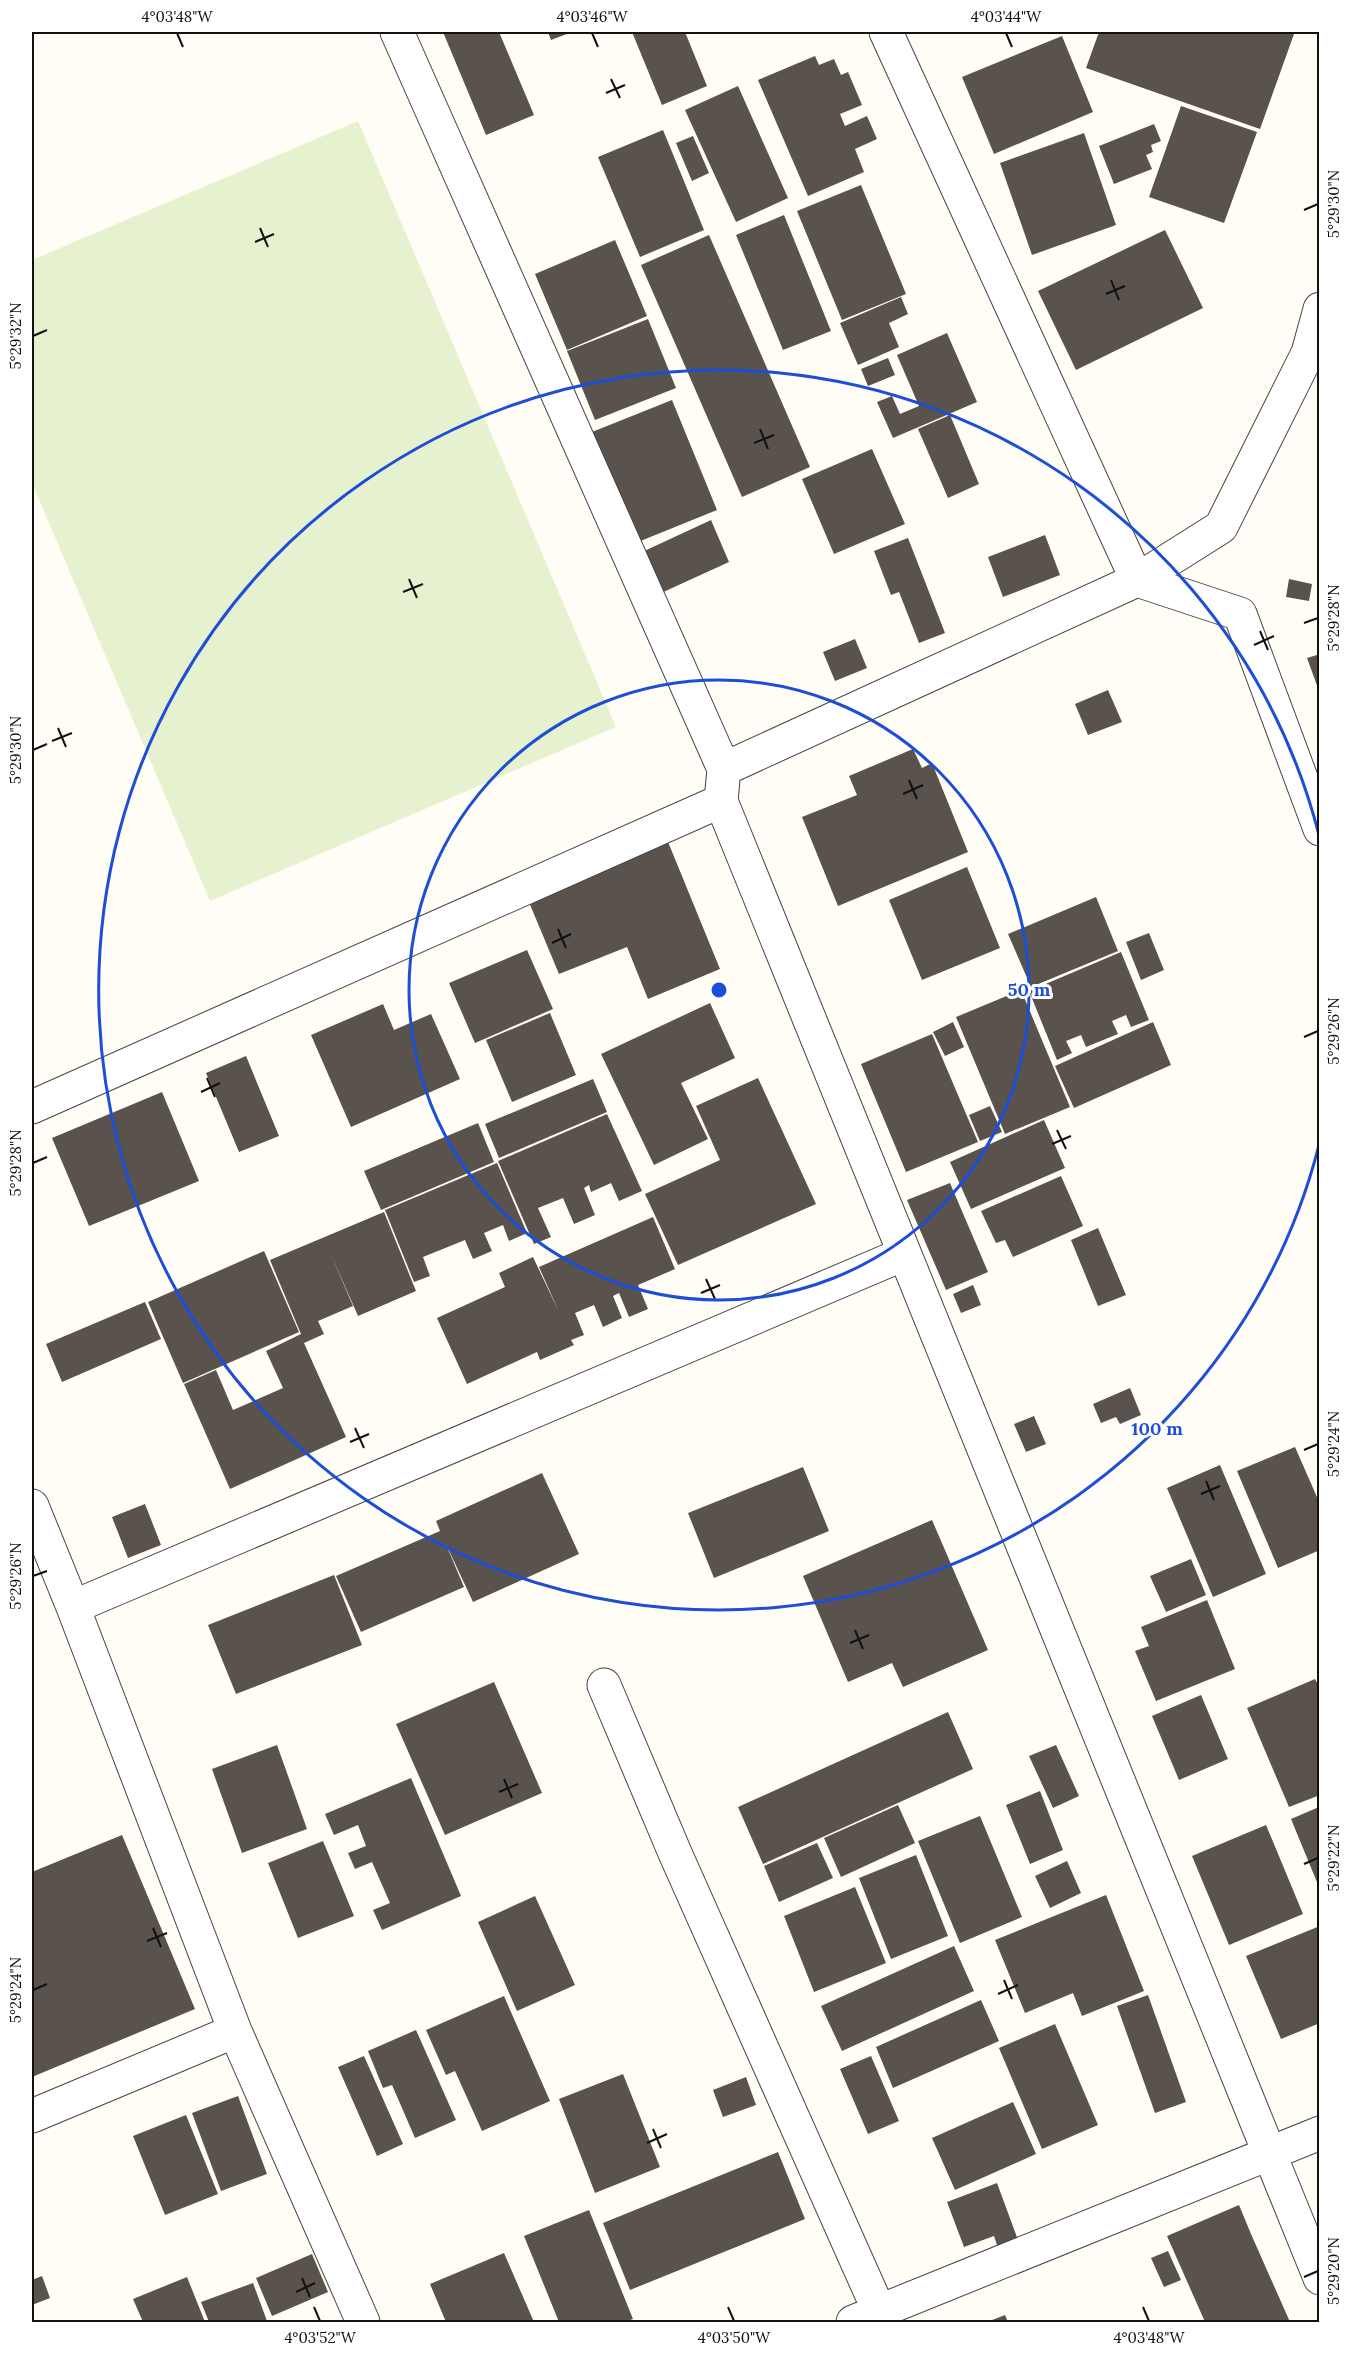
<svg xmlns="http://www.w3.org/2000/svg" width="1351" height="2354" viewBox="0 0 1351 2354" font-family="Lora,serif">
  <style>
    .pitch { fill: #e6f2cf }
    .building { fill: #5a524d }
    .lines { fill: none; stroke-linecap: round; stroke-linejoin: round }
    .minor-casing { stroke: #444; stroke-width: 35 }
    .minor { stroke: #fff; stroke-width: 33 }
    .ticks { fill: none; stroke: #111; stroke-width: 2 }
    .ring { fill: none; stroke: #1d4ed8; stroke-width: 3 }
    .centre { fill: #1d4ed8; stroke: #fff; stroke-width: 3 }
    .ring-label { font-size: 18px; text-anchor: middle; font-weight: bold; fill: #1d4ed8; stroke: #fff; stroke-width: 6; stroke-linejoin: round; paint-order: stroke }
    .neatline { fill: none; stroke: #111; stroke-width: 2 }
    .ticks-label { font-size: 15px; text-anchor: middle; fill: #111 }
  </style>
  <rect width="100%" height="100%" fill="#fffdf5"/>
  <path class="pitch" d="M358 121 616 727 210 901 32 483V260Z"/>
  <path class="building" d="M443 32H499L534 115 486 135Z
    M548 32H572L551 40Z
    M632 32H685L707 86 662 105Z
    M1099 32H1288L1294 34 1260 129 1086 68Z
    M1062 36 1093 112 994 154 962 77Z
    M815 56 819 65 834 59 841 75 848 72 862 105 840 114 845 126 867 116 877 139 855 149 864 172 808 196 758 80Z
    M738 86 788 198 736 222 685 110Z
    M1181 106 1257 132 1224 223 1149 197Z
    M1154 124 1161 141 1151 145 1153 152 1146 155 1152 169 1114 184 1099 146Z
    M663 130 704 230 640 257 598 157Z
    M1084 133 1116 225 1032 255 1000 163Z
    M693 136 709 173 692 181 676 143Z
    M861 185 906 294 842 320 797 211Z
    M784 215 831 331 783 350 736 235Z
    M1165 230 1203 308 1076 370 1038 291Z
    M709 235 810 467 742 497 641 265Z
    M615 240 647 316 567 350 535 274Z
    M901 297 908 314 889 323 899 347 858 365 840 323Z
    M648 319 676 388 595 420 567 351Z
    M947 333 977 402 893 438 877 402 892 396 900 414 919 406 897 355Z
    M888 358 895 375 868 386 861 369Z
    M672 400 717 510 638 542 592 432Z
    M950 415 979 484 948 498 918 429Z
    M872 449 905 524 834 554 802 479Z
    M711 520 729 562 659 594 640 553Z
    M1045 535 1060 575 1003 597 988 557Z
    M908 538 945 633 919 643 899 592 891 595 874 551Z
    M1289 579 1312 584 1309 601 1286 597Z
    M855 639 867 668 835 681 823 652Z
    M1320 654V691H1319L1307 658Z
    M1108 690 1122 722 1088 735 1075 704Z
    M913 749 922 768 932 763 968 852 838 906 802 817 857 795 849 776Z
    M666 837 720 969 648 999 627 947 559 974 526 895Z
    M967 867 1000 948 922 980 889 900Z
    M1096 897 1118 951 1031 987 1008 934Z
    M1149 933 1164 970 1141 980 1126 942Z
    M527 950 553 1009 475 1043 449 983Z
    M1121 952 1149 1020 1131 1027 1126 1015 1112 1021 1118 1034 1086 1047 1081 1035 1066 1041 1072 1053 1057 1060 1029 991Z
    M1021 990 1070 1107 1005 1134 956 1017Z
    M710 1003 735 1058 681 1083 708 1139 654 1165 601 1054Z
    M383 1004 394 1030 431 1014 460 1079 351 1127 311 1035Z
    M550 1013 576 1075 512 1102 486 1040Z
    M953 1022 964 1047 945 1056 933 1032Z
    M1153 1022 1171 1065 1074 1108 1055 1066Z
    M932 1034 978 1142 906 1172 861 1064Z
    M246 1056 279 1136 239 1152 206 1073Z
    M758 1078 816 1204 678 1265 645 1194 720 1160 696 1106Z
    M593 1079 607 1112 499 1158 485 1124Z
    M162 1092 199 1181 89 1226 52 1138Z
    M990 1106 1002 1132 980 1141 969 1115Z
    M607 1114 642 1191 619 1201 611 1183 591 1192 589 1185 584 1188 595 1215 574 1224 563 1198 538 1208 551 1237 534 1244 498 1161Z
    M1044 1120 1065 1168 971 1209 950 1162Z
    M478 1123 494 1162 381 1210 364 1171Z
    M497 1163 527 1233 509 1241 503 1225 484 1233 492 1251 473 1259 465 1240 423 1257 430 1276 414 1282 385 1210Z
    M1061 1176 1083 1226 1013 1257 1005 1240 996 1243 981 1211Z
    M950 1183 988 1272 946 1290 907 1200Z
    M384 1212 416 1291 358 1316 330 1252 353 1306 318 1321 324 1334 304 1343 346 1437 230 1489 184 1384 216 1370 233 1410 283 1388 266 1351 301 1334 270 1260Z
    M653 1217 675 1269 638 1285 648 1309 629 1317 619 1293 613 1296 622 1318 603 1327 594 1305 575 1313 584 1335 571 1340 574 1345 540 1360 537 1352 467 1384 437 1318 505 1287 499 1273 533 1257 559 1312 539 1267Z
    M1098 1228 1126 1295 1098 1306 1071 1240Z
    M264 1251 299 1332 183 1383 148 1302Z
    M973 1285 981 1305 961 1313 953 1294Z
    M145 1302 161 1339 62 1382 46 1344Z
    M1130 1388 1141 1415 1120 1424 1116 1417 1101 1423 1093 1404Z
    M1034 1416 1046 1444 1026 1452 1014 1424Z
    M1295 1447 1320 1504V1550L1278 1568 1237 1471Z
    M1220 1465 1266 1574 1213 1597 1167 1488Z
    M803 1467 829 1531 714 1578 688 1513Z
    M542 1473 579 1554 473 1602 445 1542 464 1587 361 1632 336 1576 440 1531 436 1521Z
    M145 1504 161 1545 128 1558 112 1517Z
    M932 1520 988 1650 903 1687 892 1663 848 1682 803 1576Z
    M1191 1559 1206 1595 1166 1612 1150 1576Z
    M334 1575 362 1645 236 1694 208 1625Z
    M1207 1600 1235 1669 1156 1701 1135 1651 1149 1646 1141 1627Z
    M1315 1679 1320 1688V1795L1289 1807 1247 1708Z
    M494 1682 542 1793 445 1835 396 1724Z
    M1201 1695 1228 1759 1179 1780 1152 1716Z
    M948 1712 973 1769 763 1864 738 1807Z
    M277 1745 307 1829 242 1853 212 1769Z
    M1056 1745 1079 1796 1053 1808 1029 1756Z
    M411 1778 461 1896 382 1930 373 1910 390 1903 372 1862 355 1869 348 1853 366 1846 358 1825 334 1835 325 1814Z
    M1040 1791 1063 1850 1030 1864 1006 1805Z
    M898 1805 915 1843 841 1877 824 1838Z
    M1319 1807V1887L1291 1819Z
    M980 1816 1022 1917 960 1943 918 1841Z
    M1266 1825 1303 1914 1229 1945 1192 1856Z
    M122 1835 195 2009 32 2077V1872Z
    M323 1841 354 1916 298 1938 268 1863Z
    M817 1843 833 1878 779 1902 764 1866Z
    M916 1855 948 1936 891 1959 859 1878Z
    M1067 1861 1081 1893 1050 1908 1035 1876Z
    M855 1887 886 1963 814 1992 784 1916Z
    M1106 1895 1144 1991 1082 2016 1073 1993 1025 2013 995 1940Z
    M535 1896 575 1985 517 2011 478 1922Z
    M1320 1926V2023L1281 2039 1246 1956Z
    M954 1946 974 1991 842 2051 821 2006Z
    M1148 1995 1186 2102 1155 2113 1117 2006Z
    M504 1996 550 2101 482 2131 455 2071 446 2075 426 2030Z
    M981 2000 999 2041 893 2088 876 2047Z
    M1055 2024 1098 2125 1042 2149 999 2048Z
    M416 2030 456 2120 415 2138 392 2085 383 2088 368 2051Z
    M364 2056 403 2144 377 2156 338 2067Z
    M871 2056 899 2121 868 2134 840 2069Z
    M623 2074 660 2167 595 2193 559 2099Z
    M746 2077 756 2105 723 2117 713 2090Z
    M238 2096 267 2174 221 2191 192 2113Z
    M1013 2102 1036 2154 955 2190 932 2138Z
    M186 2115 218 2194 165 2215 133 2136Z
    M778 2152 805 2219 630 2290 603 2223Z
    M997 2183 1018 2240 998 2248 994 2236 964 2247 947 2202Z
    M1239 2205 1251 2234 1290 2322H1205L1167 2236Z
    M589 2210 633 2319 624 2322H559L524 2236Z
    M1168 2251 1181 2280 1164 2287 1151 2258Z
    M504 2253 534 2322H446L430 2284Z
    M312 2254 328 2292 272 2316 256 2278Z
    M42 2276 50 2298 32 2305V2280Z
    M187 2277 205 2322H143L133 2299Z
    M253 2283 267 2321 209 2322 201 2302Z
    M1005 2315 1008 2322H987Z"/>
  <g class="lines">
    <g class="minor-casing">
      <path id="minor" d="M397 32 724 769
        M886 32 1137 580 1240 614 1320 829
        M721 801 1320 2278
        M32 1107 721 801 724 769 1137 580 1221 527 1308 353 1320 309
        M32 1506 73 1607 235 2031 363 2322
        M73 1607 904 1254
        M604 1685 675 1853 879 2311
        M32 2116 235 2031
        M853 2322 1320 2133"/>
    </g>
    <use href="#minor" class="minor"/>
  </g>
  <path class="ticks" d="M177 33 183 47M592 33 598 47M1006 33 1012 47M611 79 620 98M606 93 625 85M1304 210 1318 204M260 228 268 247M255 242 274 234M1111 280 1119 300M1106 294 1125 286M33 336 47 330M760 429 768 449M754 443 774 435M409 579 417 598M403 592 423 584M1304 623 1318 618M1260 631 1268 650M1254 645 1274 636M58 728 66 747M52 741 72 733M33 750 47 744M909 780 917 799M903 794 923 785M558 929 566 948M552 943 571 934M1304 1037 1318 1031M207 1078 215 1097M201 1092 220 1083M1057 1130 1066 1149M1052 1144 1071 1136M33 1163 47 1157M706 1279 715 1299M701 1293 720 1285M355 1428 364 1448M350 1442 369 1434M1304 1450 1318 1444M1206 1481 1214 1500M1201 1494 1220 1486M33 1576 47 1571M855 1630 863 1649M850 1643 869 1635M504 1779 512 1798M499 1792 518 1784M1304 1864 1318 1858M153 1928 161 1947M147 1941 167 1933M1004 1980 1012 1999M33 1990 47 1984M998 1994 1018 1985M653 2129 661 2148M647 2143 667 2134M1304 2277 1318 2271M302 2278 310 2297M296 2292 315 2283M314 2307 320 2321M728 2307 734 2321M1143 2307 1149 2321"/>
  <g class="ring">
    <circle cx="719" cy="990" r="310"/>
    <path d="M1319 1145A620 620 0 1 1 1319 835"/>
  </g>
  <circle cx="719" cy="990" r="9" class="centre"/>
  <g class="ring-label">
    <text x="1029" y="996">50 m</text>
    <text x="1157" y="1435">100 m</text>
  </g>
  <rect width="1351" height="2354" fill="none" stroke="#ffffff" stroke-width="66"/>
  <rect x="33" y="33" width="1285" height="2288" class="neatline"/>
  <g class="ticks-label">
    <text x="177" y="22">4°03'48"W</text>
    <text x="592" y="22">4°03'46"W</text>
    <text x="1006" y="22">4°03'44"W</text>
    <text transform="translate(1334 204) rotate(-90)" y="5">5°29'30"N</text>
    <text transform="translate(16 336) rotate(-90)" y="5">5°29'32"N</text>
    <text transform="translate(1334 618) rotate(-90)" y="5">5°29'28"N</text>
    <text transform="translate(16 750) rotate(-90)" y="5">5°29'30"N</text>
    <text transform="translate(1334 1031) rotate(-90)" y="5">5°29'26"N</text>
    <text transform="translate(16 1163) rotate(-90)" y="5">5°29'28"N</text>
    <text transform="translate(1334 1444) rotate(-90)" y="5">5°29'24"N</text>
    <text transform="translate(16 1576) rotate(-90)" y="5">5°29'26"N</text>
    <text transform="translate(1334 1858) rotate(-90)" y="5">5°29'22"N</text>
    <text transform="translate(16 1990) rotate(-90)" y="5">5°29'24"N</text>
    <text transform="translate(1334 2271) rotate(-90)" y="5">5°29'20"N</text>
    <text x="320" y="2343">4°03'52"W</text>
    <text x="734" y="2343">4°03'50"W</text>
    <text x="1149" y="2343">4°03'48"W</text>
  </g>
</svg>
